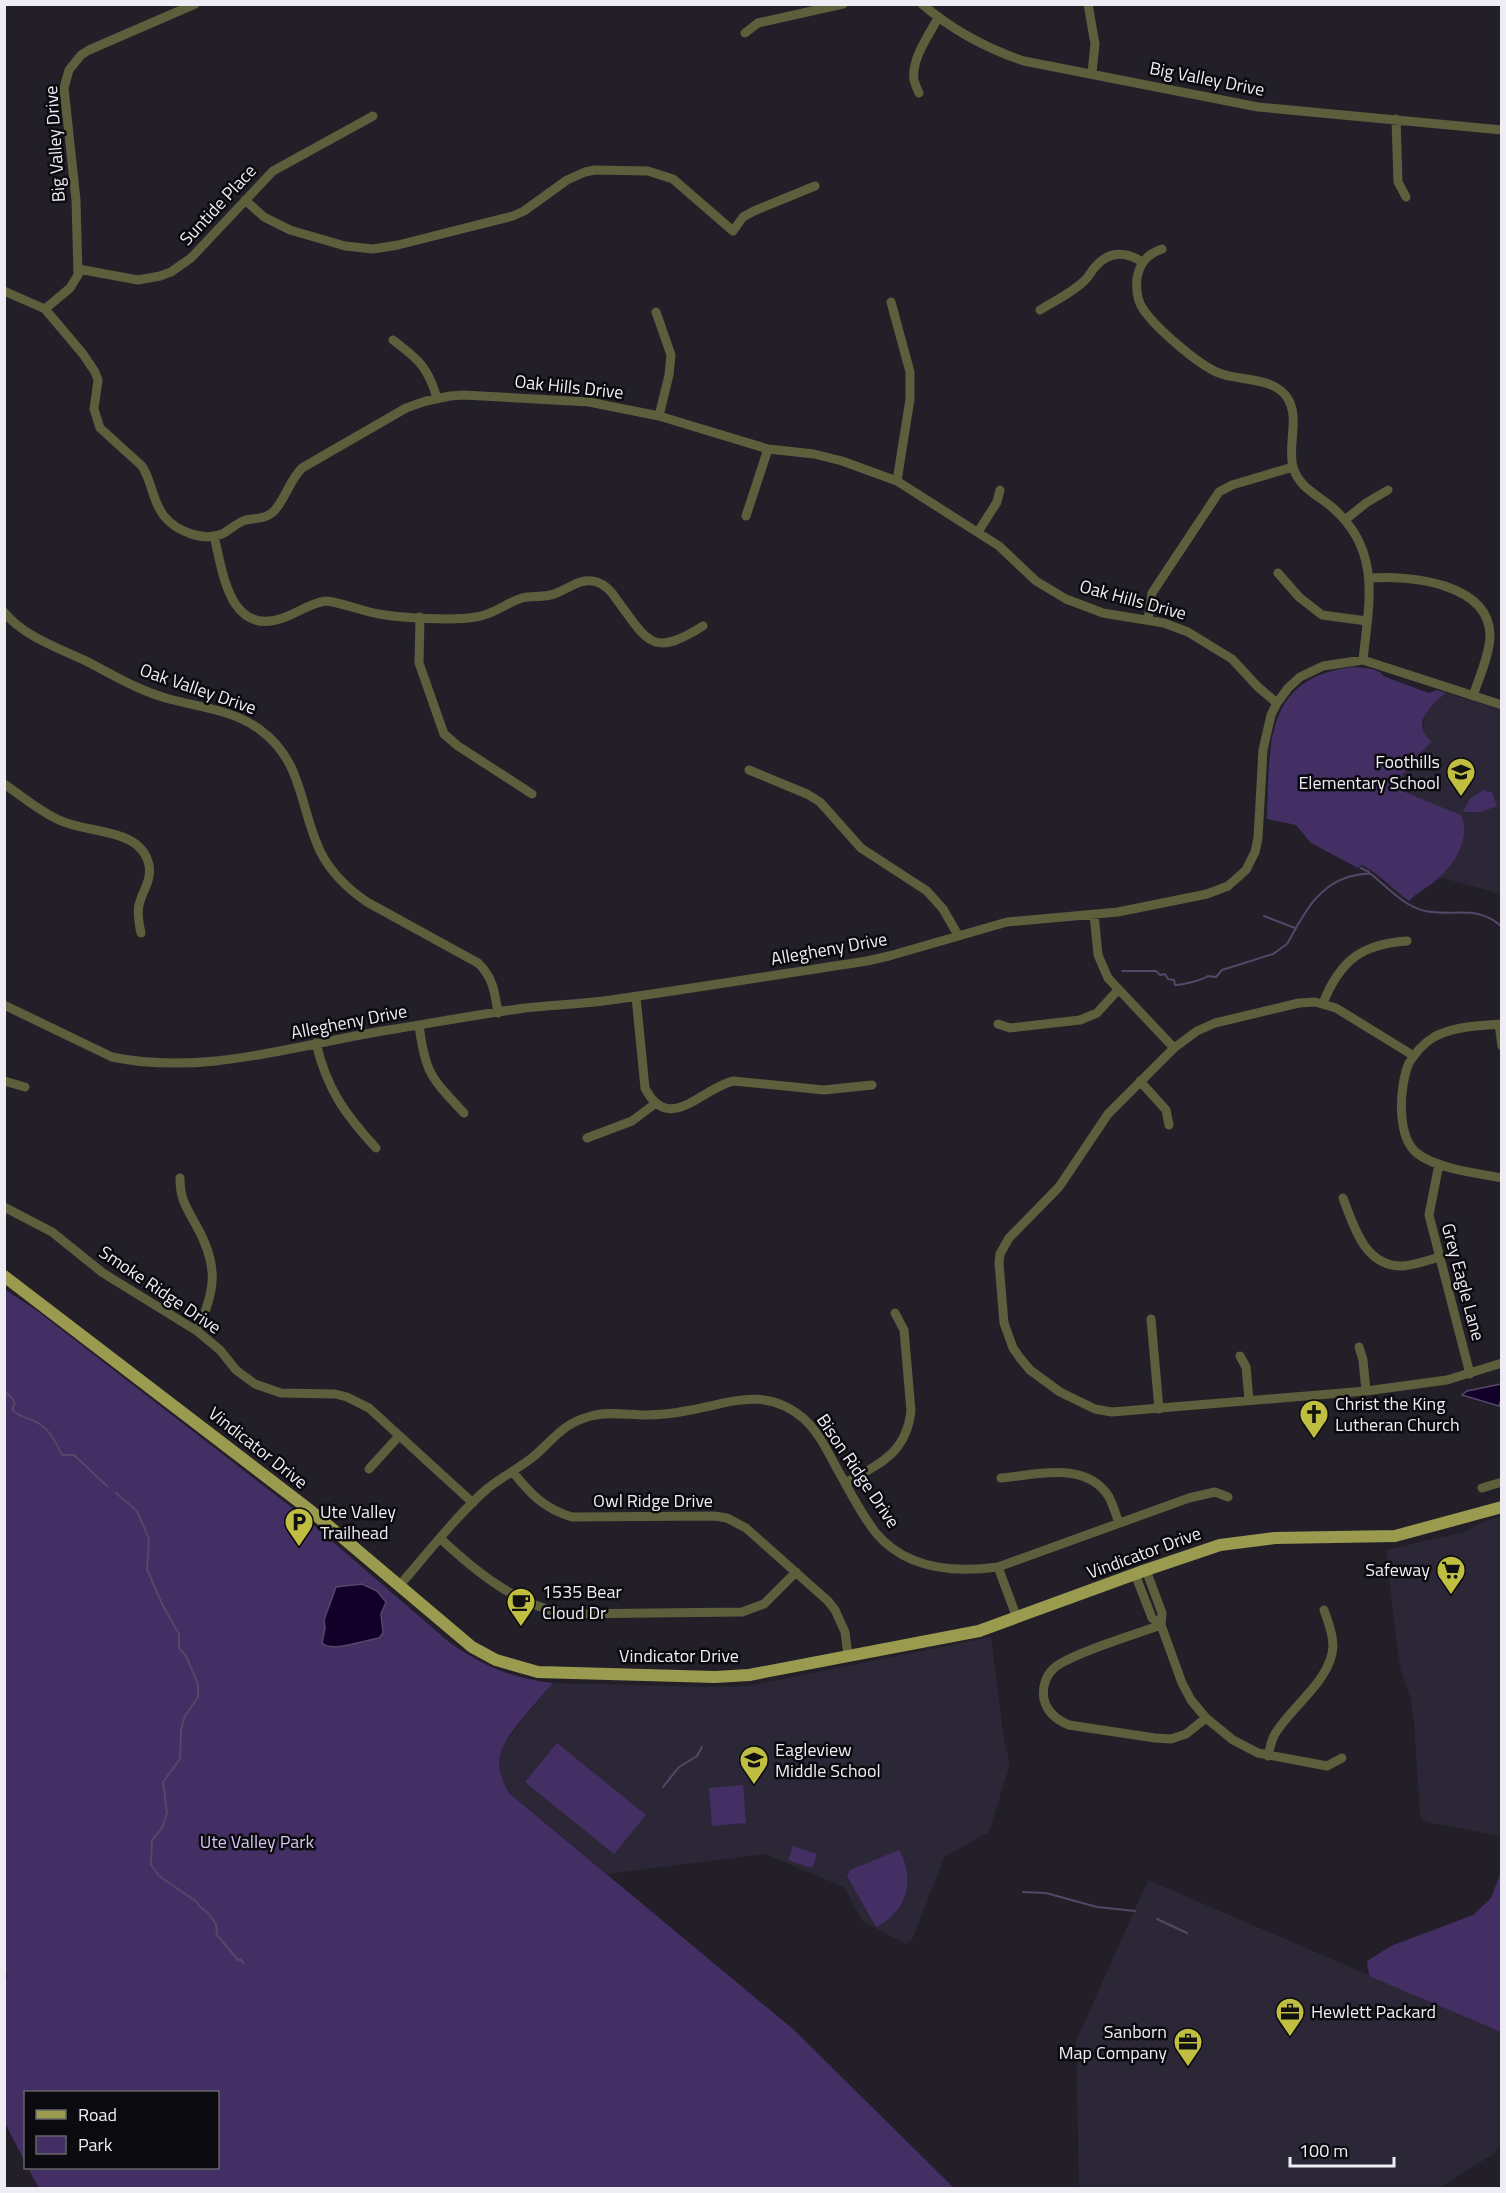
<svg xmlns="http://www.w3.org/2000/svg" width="1506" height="2193" viewBox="0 0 1506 2193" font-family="'Titillium Web',sans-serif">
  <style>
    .built { fill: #2c2737 }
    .green { fill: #432f63 }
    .water { fill: #12002b; stroke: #544767; stroke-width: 1.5 }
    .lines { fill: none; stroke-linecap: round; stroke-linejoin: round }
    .stream { stroke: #544767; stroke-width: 2 }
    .minor { stroke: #5d5e3b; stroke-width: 9 }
    .major { stroke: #9b9b4f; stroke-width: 12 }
    .labels { text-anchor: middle; stroke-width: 5; stroke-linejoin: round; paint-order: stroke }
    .street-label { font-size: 18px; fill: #efedf4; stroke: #0b0a0e }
    .poi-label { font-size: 18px; fill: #efedf4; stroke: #0b0a0e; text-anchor: start }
    .park-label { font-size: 18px; fill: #d3c6ef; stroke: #0b0a0e }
  </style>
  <rect width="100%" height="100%" fill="#221f29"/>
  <path class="built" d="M1446 693 1501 710V894L1439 877 1459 850 1461 815 1407 793 1402 785V774L1412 756 1417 757 1432 741 1425 735 1423 730 1425 713 1432 703Z
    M1501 1517H1502L1501 1836 1426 1822 1420 1815 1414 1721 1411 1700 1401 1670 1398 1652 1386 1550 1465 1532 1480 1523Z
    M991 1637 1004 1742 1010 1763 989 1832 944 1857 913 1938 906 1944 862 1921 844 1887 765 1854 607 1874 518 1800 509 1793 501 1779 499 1760 504 1743 553 1683 708 1687 748 1686Z
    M1148 1880 1501 2032V2143L1495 2153 1439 2188H1079L1076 2041Z"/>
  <path class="green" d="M1354 667 1372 669 1380 672 1383 676 1429 693 1437 690 1446 693C1432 703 1409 726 1432 741L1417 757 1412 756 1411 768 1402 774V785L1407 793 1461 815C1472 838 1453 867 1435 881 1426 889 1417 892 1409 901 1392 889 1380 874 1362 865L1358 868 1311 843 1296 825 1267 819C1270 747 1262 677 1354 667Z
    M1485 789 1486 792H1492L1497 806 1481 812H1463L1470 799Z
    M4 1289 36 1310 304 1517 449 1642C481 1665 513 1679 553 1683 543 1694 533 1706 523 1718 501 1744 490 1761 509 1793L793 2029 954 2188H39L28 2168H218V2092H26L25 2162 5 2123 4 1980 7 1977 4 1960Z
    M557 1743 646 1815 614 1854 525 1782Z
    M743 1785 746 1823 712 1826 709 1788Z
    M793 1846 817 1854 812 1868 788 1860Z
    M899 1850C916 1879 907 1912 876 1927L847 1876 850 1870Z
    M1501 1872V2032L1369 1976 1367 1961 1391 1946 1473 1915 1491 1898Z"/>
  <path class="water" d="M1501 1384V1400L1499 1406 1462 1395 1467 1391Z
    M362 1584 377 1591 386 1602 381 1614 383 1633 379 1638C364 1640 332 1653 322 1643L325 1628 324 1620 336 1587Z"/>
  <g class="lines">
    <path class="stream" d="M1361 868 1369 872
      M1264 916 1295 928
      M1122 971H1156L1160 975 1165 974 1168 979 1174 980 1175 985C1182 985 1203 980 1208 976L1216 977 1222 970 1273 954 1287 944C1303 916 1316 887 1348 877 1356 875 1364 873 1371 874 1388 888 1404 906 1425 911 1454 917 1477 904 1502 927
      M4 1391 11 1397 15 1403 12 1409C19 1418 29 1417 38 1423 50 1430 56 1443 62 1455H74L107 1486
      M116 1493 137 1511 149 1539 147 1569 162 1604 179 1634V1648L186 1656 198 1684V1697L185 1716 181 1729 180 1759 163 1782 167 1813 162 1828 152 1840 151 1865 159 1876 197 1902 200 1907 208 1913 216 1924 217 1935 238 1960 241 1959 243 1963
      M663 1787 679 1767 697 1756 702 1747
      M1023 1892 1046 1893 1097 1907 1135 1911
      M1157 1919 1187 1933"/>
    <path class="minor" d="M922 4C951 29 988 49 1024 61L1258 107 1502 130
      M1088 4 1095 44 1092 73
      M745 33 758 23 843 4
      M919 93C917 89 915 84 914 80 911 59 929 35 938 18
      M1396 119 1398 182 1406 197
      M245 200 264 217 290 230 345 246 373 249 398 245 513 216 524 211 567 180 585 172 595 170 648 171 673 179 733 231 743 217 754 211 815 186
      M1162 249C1148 254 1140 262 1137 278 1136 288 1137 300 1143 309 1155 327 1198 365 1219 373 1239 381 1272 377 1286 396 1301 415 1287 445 1293 467 1299 488 1318 495 1333 508 1382 551 1369 603 1363 660
      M78 269 138 280 160 276 171 272 191 258 273 171 373 116
      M4 291 45 309 83 354 95 372 98 380 94 409 100 428 142 466C152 481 152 501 164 516 176 531 203 542 222 534 230 530 236 523 246 520 256 518 267 519 275 510 286 497 290 480 302 468L406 408 426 401 450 396 463 395 589 402 659 416 768 449 814 454 842 461 897 481 999 546 1036 581 1066 599 1103 613 1164 623 1188 632 1232 659 1258 687 1277 703
      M891 302 910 372V399L897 481
      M45 309 70 288 78 275 76 200 64 88 69 70 81 55 89 50 195 4
      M1040 310C1054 301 1072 293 1084 281 1089 277 1091 271 1096 266 1109 251 1126 251 1142 262
      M656 312 671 355 669 375 659 416
      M393 340C418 359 428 367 437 398
      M746 516 768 449
      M1345 520 1366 503 1388 490
      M978 532 997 502 1000 490
      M214 536C223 572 229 637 283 618 298 613 310 603 326 601 344 603 361 611 379 614 401 618 454 621 476 617 493 615 506 603 522 598 532 595 544 598 554 594 569 589 580 577 597 582 606 585 612 592 617 600 648 642 652 658 703 626
      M1278 573 1299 597 1322 615 1367 621
      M1370 578C1409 575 1491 583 1490 637 1489 656 1479 678 1473 696
      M4 612C23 636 58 648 86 661 113 675 139 691 169 699 199 707 233 710 259 729 304 761 299 808 321 853 332 874 348 889 367 902L478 963C493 977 495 993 498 1013
      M420 617 419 663 444 734 458 746 532 794
      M1148 620 1152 593 1219 492 1232 485 1293 467
      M749 770 807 794 820 802 861 848 927 891 943 909 958 935
      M4 784C22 796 39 811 59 820 87 834 141 827 149 865 152 881 142 891 139 905 137 914 139 924 141 933
      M1094 914 1098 955 1108 978 1174 1048
      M636 997 645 1088C669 1136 704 1086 734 1081L824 1090 872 1085
      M1323 1003C1340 961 1361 944 1407 941
      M4 1005 112 1057C208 1077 301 1043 395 1029 438 1022 481 1014 525 1008 553 1005 582 1004 611 1000 696 988 781 974 867 961L889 956 1007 922 1118 912 1207 894 1228 886 1246 870 1255 852 1258 838 1263 750 1271 715 1277 703 1288 688 1300 677 1323 666 1363 660 1502 705
      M998 1024 1010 1028 1080 1020 1097 1013 1118 990
      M1499 1024 1502 1046
      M1502 1024C1479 1026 1454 1026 1434 1037 1424 1043 1415 1053 1409 1063 1399 1086 1396 1138 1418 1154 1438 1169 1477 1173 1502 1178
      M419 1025C425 1073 431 1078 464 1113
      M316 1043C327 1089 344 1113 376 1148
      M1414 1056 1336 1008 1315 1002 1299 1003 1215 1023 1197 1031 1174 1048 1108 1114 1059 1187 1009 1238 1000 1254 999 1263 1004 1323 1013 1348 1020 1358 1030 1370 1060 1392 1095 1409 1112 1412 1366 1391 1447 1380 1502 1363
      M4 1081 25 1087
      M1140 1081 1166 1110 1169 1125
      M587 1138 632 1121 656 1103
      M1439 1164 1429 1215 1470 1374
      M180 1178C180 1199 186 1207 196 1225 219 1266 216 1290 197 1331
      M1343 1198C1354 1227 1365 1267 1403 1266 1416 1265 1428 1260 1440 1257
      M4 1207 52 1232 103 1273 197 1331 220 1350 236 1370 255 1384 281 1393 335 1394 347 1397 369 1408 473 1503
      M1151 1319 1159 1409
      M1359 1347 1363 1360 1366 1391
      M1240 1356 1246 1367 1249 1400
      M369 1469 398 1437
      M513 1472C530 1494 545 1509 572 1517L714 1516 727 1518 746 1528 828 1601 835 1610 845 1632 848 1656
      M1001 1478C1036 1475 1086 1460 1109 1497 1113 1505 1116 1515 1119 1523
      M845 1483C879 1464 906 1454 911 1411L904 1330 895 1313
      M1482 1488 1502 1482
      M441 1539C476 1572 516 1604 565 1614L742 1612 764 1604 796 1572
      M998 1567 1017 1618
      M1146 1570 1162 1613 1161 1625 1182 1683 1191 1700 1206 1718 1233 1740 1258 1753 1327 1766 1342 1758
      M1135 1574 1152 1618 1161 1625
      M399 1586C428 1553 455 1517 488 1488 502 1477 519 1468 533 1457 554 1439 563 1423 591 1416 608 1411 628 1415 646 1415 661 1415 676 1413 691 1410 733 1402 766 1387 803 1418 818 1431 827 1450 836 1467 849 1489 860 1513 876 1533 906 1569 954 1573 998 1567L1189 1498 1215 1492 1228 1497
      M1161 1625C1139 1633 1066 1655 1053 1669 1045 1677 1042 1689 1044 1699 1047 1713 1057 1720 1069 1725L1155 1738 1171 1739 1186 1734 1206 1718
      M1268 1756C1270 1749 1271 1740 1275 1734 1291 1707 1332 1679 1333 1646 1333 1633 1328 1621 1324 1610"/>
    <path class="major" d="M4 1276 311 1511 472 1647 496 1660 538 1672 715 1677 749 1675 979 1631 1146 1570 1220 1545 1275 1538 1395 1536 1502 1507"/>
  </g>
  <defs>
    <g id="school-pin" transform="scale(1.5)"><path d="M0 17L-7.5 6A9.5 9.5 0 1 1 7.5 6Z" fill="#bfbe41" stroke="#0b0a0e"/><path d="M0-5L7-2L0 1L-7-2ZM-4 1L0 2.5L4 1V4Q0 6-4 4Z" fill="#111"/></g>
    <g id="church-pin" transform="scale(1.5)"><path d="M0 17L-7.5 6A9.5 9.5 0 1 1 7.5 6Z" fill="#bfbe41" stroke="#0b0a0e"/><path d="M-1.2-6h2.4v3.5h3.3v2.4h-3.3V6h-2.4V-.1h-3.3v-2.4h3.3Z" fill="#111"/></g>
    <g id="parking-pin" transform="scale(1.5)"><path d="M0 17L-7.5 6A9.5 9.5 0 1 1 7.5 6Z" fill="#bfbe41" stroke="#0b0a0e"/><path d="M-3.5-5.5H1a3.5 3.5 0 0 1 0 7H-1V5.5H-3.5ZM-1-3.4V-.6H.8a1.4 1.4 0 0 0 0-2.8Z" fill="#111"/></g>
    <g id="supermarket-pin" transform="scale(1.5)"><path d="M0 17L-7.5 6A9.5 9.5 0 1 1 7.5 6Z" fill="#bfbe41" stroke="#0b0a0e"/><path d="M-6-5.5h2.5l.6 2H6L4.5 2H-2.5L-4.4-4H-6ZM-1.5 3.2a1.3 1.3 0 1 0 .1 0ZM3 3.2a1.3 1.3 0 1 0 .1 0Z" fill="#111"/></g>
    <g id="cafe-pin" transform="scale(1.5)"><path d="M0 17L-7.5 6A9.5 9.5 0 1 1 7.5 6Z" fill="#bfbe41" stroke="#0b0a0e"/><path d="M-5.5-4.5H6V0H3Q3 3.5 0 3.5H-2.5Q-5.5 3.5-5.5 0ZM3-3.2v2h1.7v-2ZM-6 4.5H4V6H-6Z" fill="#111"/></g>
    <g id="office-pin" transform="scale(1.5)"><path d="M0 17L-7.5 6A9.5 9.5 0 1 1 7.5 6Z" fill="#bfbe41" stroke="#0b0a0e"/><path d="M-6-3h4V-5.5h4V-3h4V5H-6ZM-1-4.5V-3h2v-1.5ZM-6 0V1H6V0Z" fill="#111"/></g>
  </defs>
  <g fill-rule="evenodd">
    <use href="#school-pin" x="1461" y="772"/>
    <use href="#church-pin" x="1314" y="1414"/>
    <use href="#parking-pin" x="299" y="1522"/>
    <use href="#supermarket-pin" x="1451" y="1570"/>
    <use href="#cafe-pin" x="521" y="1602"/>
    <use href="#school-pin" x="754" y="1760"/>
    <use href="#office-pin" x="1290" y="2012"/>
    <use href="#office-pin" x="1188" y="2042"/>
  </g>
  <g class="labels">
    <g class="street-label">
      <text transform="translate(1207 79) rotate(11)" y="6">Big Valley Drive</text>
      <text transform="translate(55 144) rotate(-94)" y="6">Big Valley Drive</text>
      <text transform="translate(218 205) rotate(-47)" y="6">Suntide Place</text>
      <text transform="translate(569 387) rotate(6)" y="6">Oak Hills Drive</text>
      <text transform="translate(1133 600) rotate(15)" y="6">Oak Hills Drive</text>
      <text transform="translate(198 689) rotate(19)" y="6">Oak Valley Drive</text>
      <text transform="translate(829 949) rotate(-10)" y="6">Allegheny Drive</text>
      <text transform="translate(349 1022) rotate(-11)" y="6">Allegheny Drive</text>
      <text transform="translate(1463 1282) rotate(75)" y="6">Grey Eagle Lane</text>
      <text transform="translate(160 1290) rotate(34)" y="6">Smoke Ridge Drive</text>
      <text transform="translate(258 1448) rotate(38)" y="6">Vindicator Drive</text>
      <text transform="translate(858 1471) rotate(56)" y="6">Bison Ridge Drive</text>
      <text x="653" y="1507">Owl Ridge Drive</text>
      <text transform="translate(1144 1553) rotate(-20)" y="6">Vindicator Drive</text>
      <text x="679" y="1662">Vindicator Drive</text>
    </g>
    <g class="poi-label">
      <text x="1440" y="768" text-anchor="end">Foothills<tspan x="1440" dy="21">Elementary School</tspan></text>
      <text x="1335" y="1410">Christ the King<tspan x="1335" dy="21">Lutheran Church</tspan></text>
      <text x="320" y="1518">Ute Valley<tspan x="320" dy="21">Trailhead</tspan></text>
      <text x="1430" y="1576" text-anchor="end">Safeway</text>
      <text x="542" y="1598">1535 Bear<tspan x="542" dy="21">Cloud Dr</tspan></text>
      <text x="775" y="1756">Eagleview<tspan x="775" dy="21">Middle School</tspan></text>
      <text x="1311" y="2018">Hewlett Packard</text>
      <text x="1167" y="2038" text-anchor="end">Sanborn<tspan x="1167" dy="21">Map Company</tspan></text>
    </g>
    <g class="park-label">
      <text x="257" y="1848">Ute Valley Park</text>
    </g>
  </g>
  <rect width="1506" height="2193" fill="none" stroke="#efedf4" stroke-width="12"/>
  <rect x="24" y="2091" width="195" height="78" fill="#0b0a0e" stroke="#66656a" stroke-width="1.5"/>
  <rect x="36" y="2110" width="30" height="9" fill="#9b9b4f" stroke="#66656a" stroke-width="1.5"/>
  <text x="78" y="2121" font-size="18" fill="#efedf4">Road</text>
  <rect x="36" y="2136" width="30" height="18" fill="#432f63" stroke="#66656a" stroke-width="1.5"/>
  <text x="78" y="2151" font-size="18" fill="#efedf4">Park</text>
  <path d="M1290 2157v9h104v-9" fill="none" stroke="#efedf4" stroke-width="3"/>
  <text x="1299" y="2157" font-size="18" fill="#efedf4" stroke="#0b0a0e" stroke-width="4.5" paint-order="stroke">100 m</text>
</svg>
